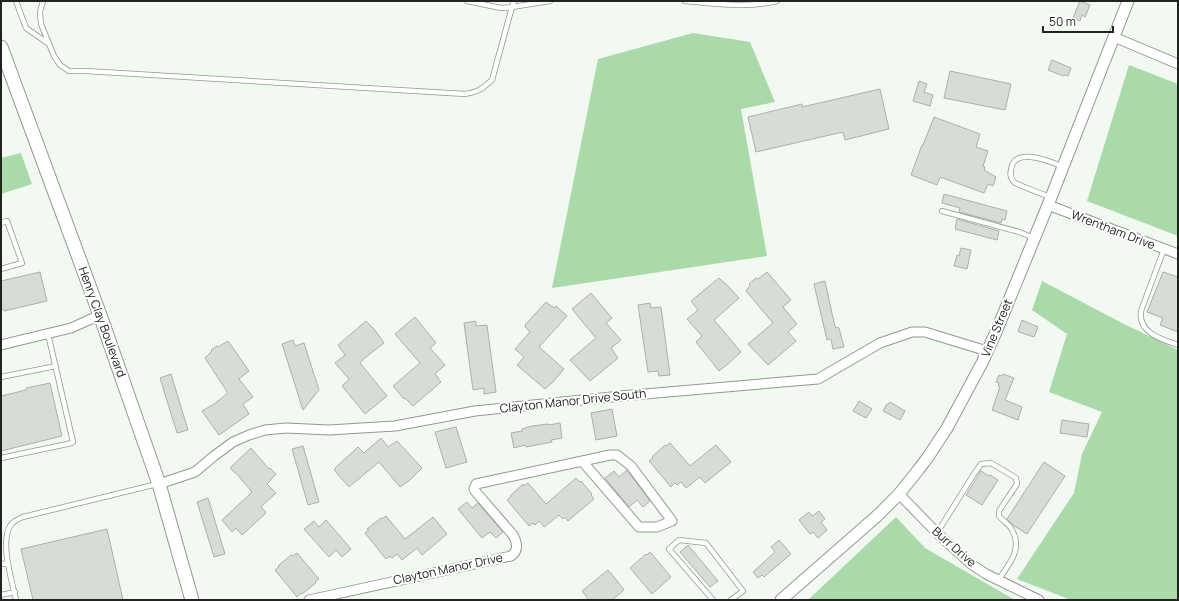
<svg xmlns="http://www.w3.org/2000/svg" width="1179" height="601" viewBox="0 0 1179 601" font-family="Manrope,sans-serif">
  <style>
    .green { fill: #abdaaa }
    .building { fill: #d6ddd6; stroke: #a9b1a9 }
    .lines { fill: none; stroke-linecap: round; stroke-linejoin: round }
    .service-casing { stroke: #919991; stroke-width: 6 }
    .minor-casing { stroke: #919991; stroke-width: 11 }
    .tertiary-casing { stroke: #919991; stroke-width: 13 }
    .secondary-casing { stroke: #919991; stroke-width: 15 }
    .service { stroke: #fff; stroke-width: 4.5 }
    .minor { stroke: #fff; stroke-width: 9 }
    .tertiary { stroke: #fff; stroke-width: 11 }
    .secondary { stroke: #fff; stroke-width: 13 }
    .labels { text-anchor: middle; stroke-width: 4; stroke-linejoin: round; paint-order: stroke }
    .street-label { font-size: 12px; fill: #212321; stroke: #fff }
  </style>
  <rect width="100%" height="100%" fill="#f1f9f1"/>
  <path class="green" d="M693 33 750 42 775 102 741 109 767 256 552 288 598 59Z
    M1129 65 1178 84V236L1087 201Z
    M21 153 32 184 1 194V158Z
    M1042 281 1124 324 1178 350V600H1071L1017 579 1074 493 1082 454 1102 412 1049 392 1067 334 1032 310Z
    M896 517 925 548 1015 600H808Z"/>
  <path class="building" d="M1080 1 1090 5 1085 17 1082 15 1080 21 1073 18Z
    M1052 60 1071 68 1068 76 1064 75 1063 76 1048 70Z
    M950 71 1011 84 1005 110 944 98Z
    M919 81 927 84 924 92 933 95 930 106 913 101Z
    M880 89 889 129 845 140 843 132 756 152 748 117 802 104V107Z
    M934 117 980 134 976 147 988 151 983 166 985 167 984 170 996 177 993 186 988 184 984 193 940 177 937 185 911 175 922 145H923Z
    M944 194 1007 211 1005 220 1002 219 1001 223 959 212 960 208 942 203Z
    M957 219 999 231 997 240 955 229Z
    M961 248 971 250 967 269 954 266 957 255 959 256Z
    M40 272 47 301 4 311 3 309H1V281Z
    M767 272 791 300 783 307 797 324 788 332 796 341 768 365 748 344 773 323 746 291 749 287 750 285 749 284 756 278 758 279Z
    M1163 272 1178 277V332L1160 325 1163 318 1147 312Z
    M719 278 728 286 739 298 714 320 741 352 728 364 719 371 696 342 702 336 687 319 698 310 691 301Z
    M825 281 835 327 839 328 844 347 833 349 831 339 827 340 814 284Z
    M591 293 612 318 606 323 621 340 611 348 618 358 590 381 570 360 596 338 572 309Z
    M546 302 554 308 556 306 567 316 539 347 564 369 553 382 545 389 517 365 524 357 515 349 530 332 525 327 526 325H525Z
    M650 303 651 308 661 307 670 375 659 376 658 371 648 372 638 305Z
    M415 317 436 343 430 348 445 365 435 374 441 382 413 406 405 398 404 399 393 386 420 363 395 334Z
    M1022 320 1038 327 1034 337 1019 332 1018 331Z
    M366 321 375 330 384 343 366 357 360 363 387 396 365 414 342 386 349 379 335 363 345 355 338 345Z
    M476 321V326L487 325 496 392 484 394V388L473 390 464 323Z
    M293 340 295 346 304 343 319 390 303 410 282 344Z
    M228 341 249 371 239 379 253 397 243 404 249 414 219 435 202 411 214 404 228 393 205 358 212 351 211 350 217 346 218 347Z
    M171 374 188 430 177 433 160 378Z
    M1003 374 1014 378 1005 400 1022 407 1018 420 992 410 1000 387 998 386 999 383 996 382 999 375 1002 376Z
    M50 383 62 436 1 451V396L26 390V388Z
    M859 401 872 409 866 418 853 411Z
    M890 402 905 411 900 420 883 411 887 404H888Z
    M612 409 617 436 596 440 591 413Z
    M1062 420 1089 424 1087 437 1060 433Z
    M560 423 562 438 551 440 552 442 526 447 525 445 514 448 511 433 522 431V429L532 426 548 424 549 425Z
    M456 427 467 462 446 468 435 432Z
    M381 438 388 447 397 441 422 468 410 480 400 487 379 462 349 487 334 470 336 468H335L357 448 358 447 364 453Z
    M670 443 690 466 716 445 731 462 705 483 700 477 686 488 681 482 677 485 675 483 671 487 649 461 653 458 652 457 665 445 666 446Z
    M303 446 319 502 308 505 292 449Z
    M251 448 269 469 270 468 276 474 267 484 276 493 261 507 266 512 265 514 242 535 236 528 232 532 222 520 252 492 236 473H235L230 468Z
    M1044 462 1065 476 1027 534 1013 525 1007 519Z
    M627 470 650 501 643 507 637 500 629 507 605 478 614 471 619 477Z
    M981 471 989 476 990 475 998 480 982 505 966 495Z
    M576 478 580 482 581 481 592 494 591 495 594 499 568 521 565 517 563 519 559 515 544 527 539 521 535 525 533 523 529 526 507 500 511 497 510 496 523 484 524 486 528 483 546 504Z
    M208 498 225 554 214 557 197 502Z
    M467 502 472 508 478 503 503 532 496 538 490 532 482 538 458 509Z
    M819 511 825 519 821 522 827 530 818 538 813 532 810 534 799 520 809 512 812 516Z
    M386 516 405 539 433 517 447 534 422 555 417 548 402 560 397 554 392 558 390 556 386 559 365 533 369 530 367 529 381 518V519Z
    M326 520 351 549 342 557 336 550 329 557 304 529 314 521 319 527Z
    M107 529 123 600H33L21 549Z
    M779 540 791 554 764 577 762 575 758 578 753 572 775 552 771 547Z
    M688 545 718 581 710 587 680 552Z
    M650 552 671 577 652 594 630 568 646 554 647 555Z
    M297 553 319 579 315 582 316 583 302 594 301 593 297 597 275 570 279 567 278 566 291 555 293 556Z
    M608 570 610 573H611L624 590 612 600H589L582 591Z"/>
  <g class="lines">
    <g class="service-casing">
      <path id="service" d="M16 1 26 28 49 44
        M43 1 40 12 41 24 54 56 60 65 69 71H86L465 94C478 92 482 89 492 80L512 7 550 1
        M467 1 501 8 512 7 514 1
        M685 1C716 4 747 8 777 1
        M1051 197C1041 194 1032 190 1022 186 1020 185 1016 184 1014 182 1011 179 1010 174 1011 170 1013 146 1050 161 1063 167
        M942 211 1019 232 1034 238
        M1 223 7 221 22 263 1 269
        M1164 249 1141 311C1138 333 1161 339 1178 345
        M1 377 56 366
        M1 458 72 443 73 442 48 334
        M937 533 974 474 981 464 991 463 1016 478 1017 484 999 511V516C1003 521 1010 525 1012 530 1023 549 1009 565 998 580
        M1 564 8 563
        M1 595 15 592
        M16 600C12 581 0 543 10 526 13 521 18 519 23 517L157 484
        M713 600 669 549 679 540 706 543 743 591 731 600"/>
    </g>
    <g class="minor-casing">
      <path id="minor" d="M1114 37 1178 64
        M1048 205 1178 254
        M1 345 71 328 100 315
        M159 484 195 472 214 456 233 442 249 435 265 430 286 428 329 430 395 426 475 411 621 396 818 379 880 343 912 332H925L987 351
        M899 494 937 533 971 564 986 574 1039 600
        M309 600 511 556C519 551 517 542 513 535L475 491 474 489 476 484 610 455H617L631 466 672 521 657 527H639L582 461"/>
    </g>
    <g class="tertiary-casing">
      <path id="tertiary" d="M781 600 877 516 899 494 919 469 928 457 947 428 982 363 996 332 1048 205 1128 1"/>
    </g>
    <g class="secondary-casing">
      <path id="secondary" d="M1 47 100 315 159 484 192 600"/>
    </g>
    <use href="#service" class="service"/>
    <use href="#minor" class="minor"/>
    <use href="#tertiary" class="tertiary"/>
    <use href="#secondary" class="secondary"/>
  </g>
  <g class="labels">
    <g class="street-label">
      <text transform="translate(1113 230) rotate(21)" y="4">Wrentham Drive</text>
      <text transform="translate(102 322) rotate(70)" y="4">Henry Clay Boulevard</text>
      <text transform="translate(997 328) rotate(-67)" y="4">Vine Street</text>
      <text transform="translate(573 401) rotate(-6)" y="4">Clayton Manor Drive South</text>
      <text transform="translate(954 547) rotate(41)" y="4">Burr Drive</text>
      <text transform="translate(448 569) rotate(-12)" y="4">Clayton Manor Drive</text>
    </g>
  </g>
  <rect width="1179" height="601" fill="none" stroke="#212321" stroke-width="4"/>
  <path d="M1043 26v6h70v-6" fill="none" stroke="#212321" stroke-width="2"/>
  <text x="1049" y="26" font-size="12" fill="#212321" stroke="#ffffff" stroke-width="3" paint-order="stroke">50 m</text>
</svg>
